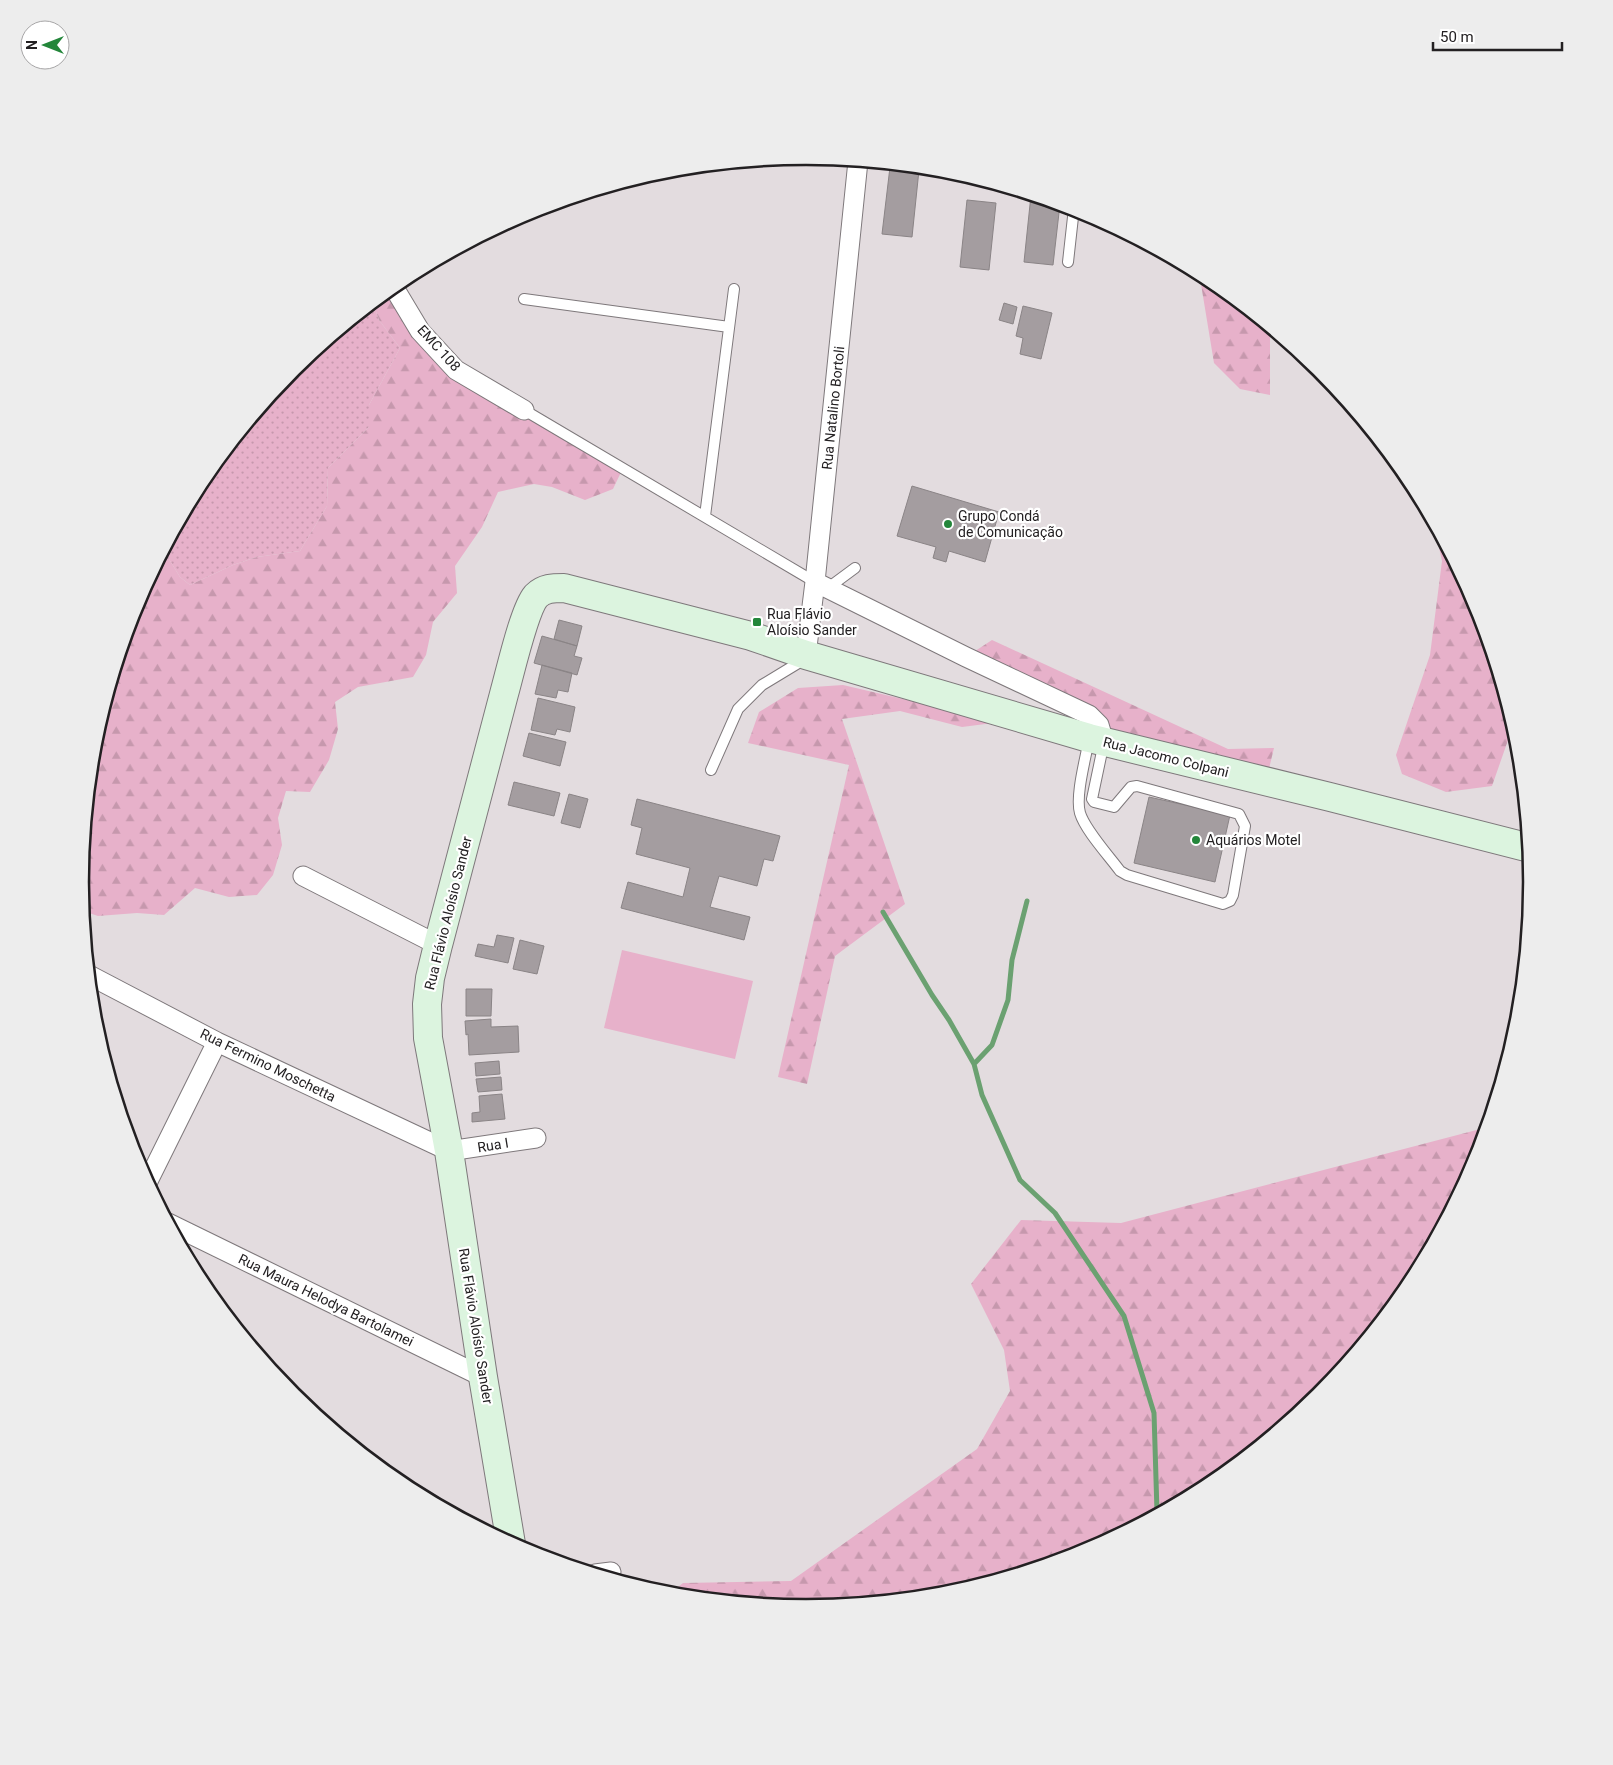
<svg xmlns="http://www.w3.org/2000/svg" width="1613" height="1765" viewBox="0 0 1613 1765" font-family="Roboto,sans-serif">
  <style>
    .grass { fill: url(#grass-dots) }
    .forest { fill: url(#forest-firs) }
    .garden { fill: #e7b1ca }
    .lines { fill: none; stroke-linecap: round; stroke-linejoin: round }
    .stream { stroke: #6ba171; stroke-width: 5 }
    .building { fill: #a49da0; stroke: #8a8486 }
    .lane-casing { stroke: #7e787b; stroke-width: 12 }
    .street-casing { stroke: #7e787b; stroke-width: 21 }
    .secondary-casing { stroke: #7e787b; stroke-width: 30 }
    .lane { stroke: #fff; stroke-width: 10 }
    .street { stroke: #fff; stroke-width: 19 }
    .secondary { stroke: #dcf4df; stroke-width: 28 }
    .poi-dot { fill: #23863a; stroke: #fff; stroke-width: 2 }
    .labels { text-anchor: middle; stroke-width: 4.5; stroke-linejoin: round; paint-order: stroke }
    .street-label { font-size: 14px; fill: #232022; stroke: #fff }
    .poi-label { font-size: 14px; fill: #232022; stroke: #fff; text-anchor: start }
    .rim { fill: none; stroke: #232022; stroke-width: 2.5 }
  </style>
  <defs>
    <pattern id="grass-dots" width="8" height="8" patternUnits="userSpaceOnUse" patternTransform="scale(1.25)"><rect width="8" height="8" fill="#e7b1ca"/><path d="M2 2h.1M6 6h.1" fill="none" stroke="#c698ad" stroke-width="1.8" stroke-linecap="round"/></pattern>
    <pattern id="forest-firs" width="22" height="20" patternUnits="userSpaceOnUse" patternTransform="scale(1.25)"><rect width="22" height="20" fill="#e7b1ca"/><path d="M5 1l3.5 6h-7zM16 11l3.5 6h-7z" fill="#c698ad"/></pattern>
  </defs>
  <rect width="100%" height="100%" fill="#e3dcdf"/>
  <path class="grass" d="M373 303 379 320 400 348 369 405V427L328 468 327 506 300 551 257 557 233 565 190 585 180 577 164 551 203 479 293 369Z"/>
  <path class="forest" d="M1199 272 1210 279 1270 328V395L1240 389 1214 363Z
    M393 286 456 370 623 468 613 489 585 500 552 487 534 484 498 492 482 527 455 566 457 593 433 622 426 655 413 677 358 687 335 702 338 729 329 760 310 792 286 791 278 818 282 845 273 875 257 895 229 897 195 888 164 915 137 913 98 916 83 911 80 882 94 740 135 604 164 551 180 577 190 585 233 565 257 557 300 551 327 506 328 468 369 427V405L400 348 379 320 373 303Z
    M1433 520 1478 605 1514 723 1492 786 1446 792 1402 774 1396 755 1430 655 1442 561Z
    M992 640 1228 749 1274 748 1266 781 1104 742 1099 725 966 657Z
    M843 685 1001 722 962 727 900 711 842 719 905 904 835 956 807 1084 778 1077 849 765 748 743 759 712 798 688Z
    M1488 1127 1478 1161 1410 1286 1320 1396 1210 1487 1084 1554 948 1595 806 1609 668 1595 683 1583 791 1581 977 1449 1010 1391 1004 1350 971 1284 1021 1220 1121 1223Z"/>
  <path class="garden" d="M622 950 753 981 735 1059 604 1028Z"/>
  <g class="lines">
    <path class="stream" d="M883 912 932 995 949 1020 974 1064 982 1095 1020 1180 1055 1213 1124 1316 1154 1413 1157 1512 1158 1514
      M974 1064 992 1045 1008 1000 1012 960 1027 901"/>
  </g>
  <path class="building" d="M890 167 919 170 912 237 882 234Z
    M1031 195 1060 204 1053 265 1024 262Z
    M967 200 996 203 989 270 960 267Z
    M1004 303 1017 307 1013 324 999 320Z
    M1023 306 1052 313 1041 359 1020 354 1023 338 1016 336Z
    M912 486 999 512 985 562 949 551 946 562 933 558 936 547 897 536Z
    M559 620 582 626 577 646 554 639Z
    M542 636 577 646 574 656 582 658 577 675 534 663Z
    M542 665 572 673 568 692 558 690 556 698 535 694Z
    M538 698 575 707 570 732 557 729 555 735 531 730Z
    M529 733 566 742 560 766 523 756Z
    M514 782 560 793 554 816 508 805Z
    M569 794 588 799 580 828 561 823Z
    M1149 797 1230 815 1215 882 1134 863Z
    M637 799 780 836 773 861 764 859 757 886 719 876 710 907 750 917 744 940 621 908 628 882 683 897 690 868 636 854 642 828 631 825Z
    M497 935 514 938 508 963 475 956 478 944 494 947Z
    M520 940 544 946 537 974 513 969Z
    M466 989H492L491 1016H466Z
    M491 1019V1027L518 1026 519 1052 469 1055 468 1034 466 1035 465 1021Z
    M499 1061 500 1074 476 1076 475 1063Z
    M501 1077 502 1090 478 1092 476 1079Z
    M502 1094 505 1119 472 1122V1113L480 1112 479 1096Z"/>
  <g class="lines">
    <g class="lane-casing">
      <path id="lane" d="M1068 262 1074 208
        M524 299 729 327
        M524 410 815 582
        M705 516 734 289
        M828 588 855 568
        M1089 739C1086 757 1075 796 1080 813 1085 830 1109 856 1120 871L1127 875 1223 904 1230 901 1233 895 1245 826 1239 814 1137 786 1131 787 1114 807 1094 802 1092 799 1104 742
        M711 770 738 709 762 685 800 662 804 658"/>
    </g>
    <g class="street-casing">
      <path id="street" d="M393 286 420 331 456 370 524 410
        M815 582 966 657 1089 715 1099 725 1104 742
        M806 655 815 582 858 161
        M303 876 438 945
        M89 975 217 1042 449 1151 536 1138
        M147 1183 217 1042
        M168 1223 483 1377
        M595 1574 611 1572"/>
    </g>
    <g class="secondary-casing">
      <path id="secondary" d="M511 1544 483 1377 449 1151 428 1038 427 1004 430 978 438 945C460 861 482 777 504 694 510 673 524 610 536 596 544 588 553 588 564 588L751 636 806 655 1089 738 1330 797 1530 848"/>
    </g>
    <use href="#lane" class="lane"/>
    <use href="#street" class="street"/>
    <use href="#secondary" class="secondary"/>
  </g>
  <g class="poi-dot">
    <circle cx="948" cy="524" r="5"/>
    <rect x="752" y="617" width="10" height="10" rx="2.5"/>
    <circle cx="1196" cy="840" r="5"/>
  </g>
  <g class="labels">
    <g class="street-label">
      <text transform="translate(439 348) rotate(48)" y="5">EMC 108</text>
      <text transform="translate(833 408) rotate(-84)" y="5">Rua Natalino Bortoli</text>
      <text transform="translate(1166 757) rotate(14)" y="5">Rua Jacomo Colpani</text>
      <text transform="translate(448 913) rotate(-76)" y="5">Rua Flávio Aloísio Sander</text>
      <text transform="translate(268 1065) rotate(26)" y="5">Rua Fermino Moschetta</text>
      <text transform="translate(493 1145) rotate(-9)" y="5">Rua I</text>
      <text transform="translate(326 1300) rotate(26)" y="5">Rua Maura Helodya Bartolamei</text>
      <text transform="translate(476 1326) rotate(81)" y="5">Rua Flávio Aloísio Sander</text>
    </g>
    <g class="poi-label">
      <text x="958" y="521">Grupo Condá<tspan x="958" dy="16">de Comunicação</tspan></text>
      <text x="767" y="619">Rua Flávio<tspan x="767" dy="16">Aloísio Sander</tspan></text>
      <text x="1206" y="845">Aquários Motel</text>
    </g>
  </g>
  <path d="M0 0H1613V1765H0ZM89 882a717 717 0 1 1 1434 0a717 717 0 1 1-1434 0Z" fill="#ededed" fill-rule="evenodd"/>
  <path class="rim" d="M89 882a717 717 0 1 1 1434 0a717 717 0 1 1-1434 0Z"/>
  <g transform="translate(45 45) rotate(270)"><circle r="24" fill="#ffffff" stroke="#a7a6a7"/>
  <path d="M0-4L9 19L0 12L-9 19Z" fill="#23863a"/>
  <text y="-8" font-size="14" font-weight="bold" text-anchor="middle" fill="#232022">N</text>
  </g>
  <path d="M1433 42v8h129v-8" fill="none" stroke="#232022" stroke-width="2.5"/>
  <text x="1440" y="42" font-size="15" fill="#232022" stroke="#ffffff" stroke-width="4" paint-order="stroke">50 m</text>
</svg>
